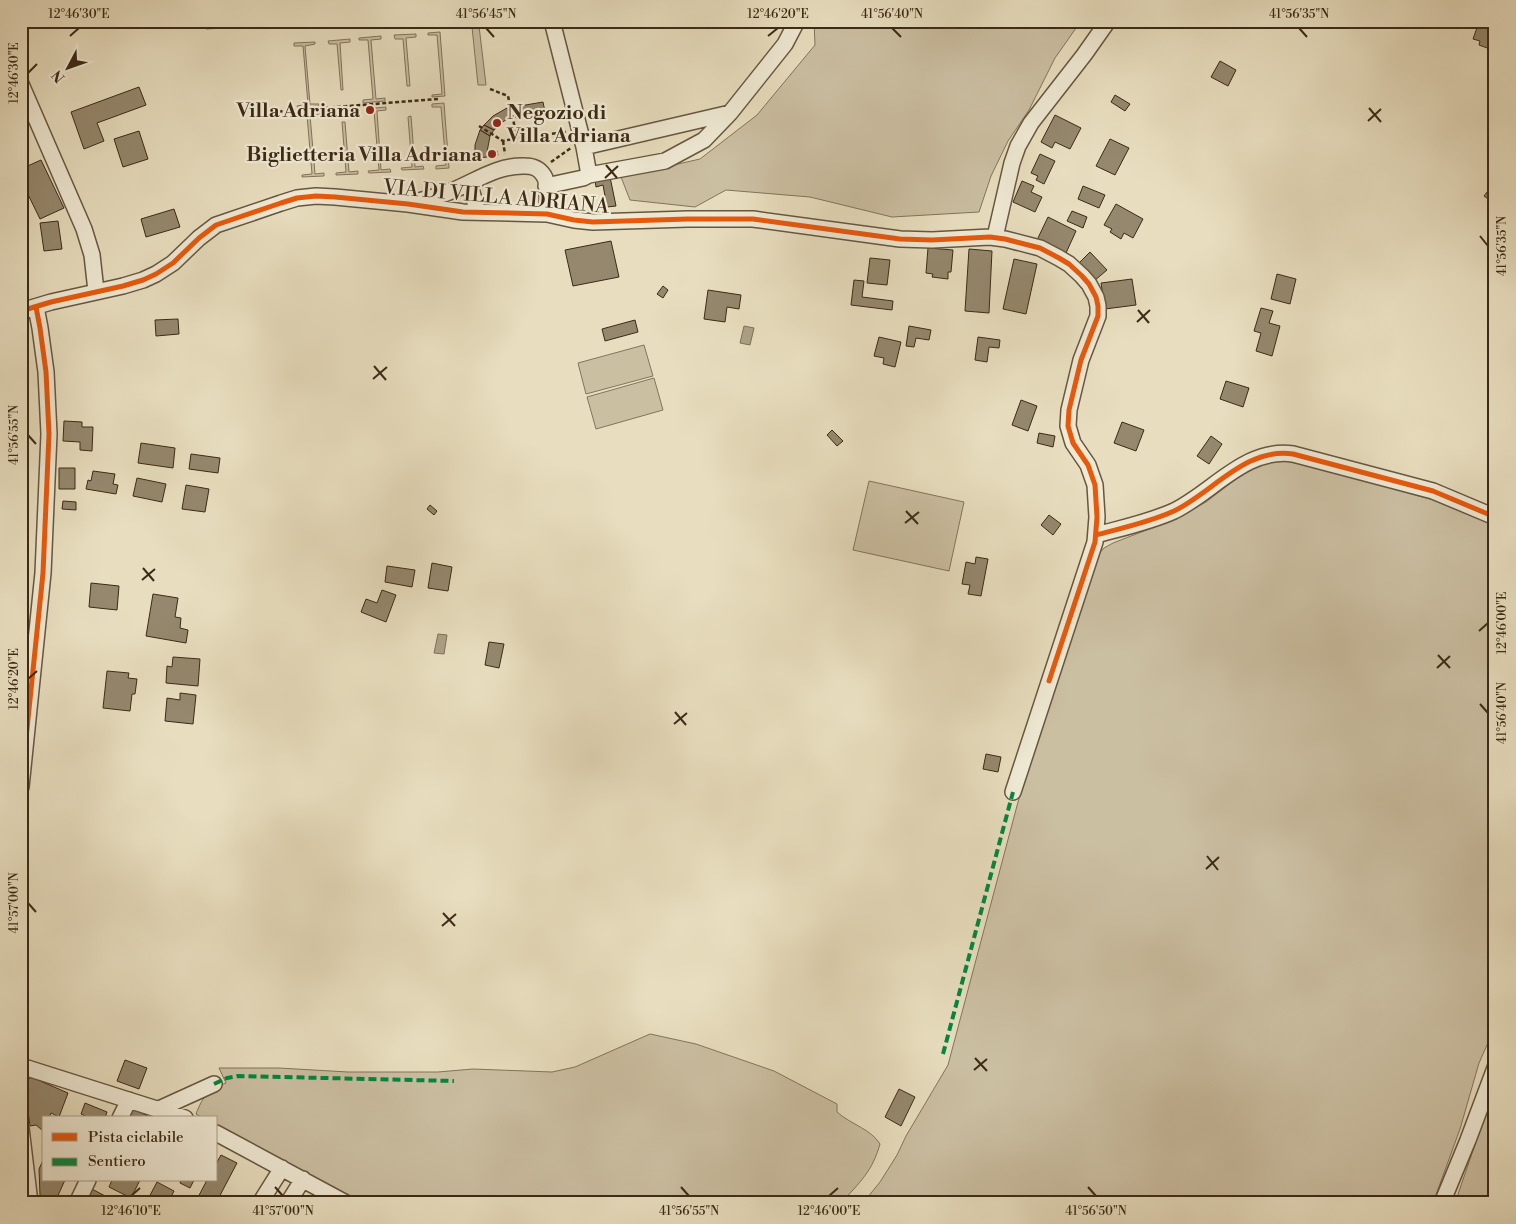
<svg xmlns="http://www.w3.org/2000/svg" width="1516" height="1224" viewBox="0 0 1516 1224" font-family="'Libre Bodoni',serif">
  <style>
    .green { fill: #cbbfa2; stroke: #83745c }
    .water { fill: #ada186; stroke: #7f7159 }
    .building { fill: #95886e; stroke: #3b2a16 }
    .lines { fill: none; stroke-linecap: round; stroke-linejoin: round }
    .minor-casing { stroke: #665740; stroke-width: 18 }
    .path { stroke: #3b2a16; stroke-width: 2.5; stroke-dasharray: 4 2.5; stroke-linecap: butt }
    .minor { stroke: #f0ead5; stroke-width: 15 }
    .quiet { stroke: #00873e; stroke-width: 4; stroke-dasharray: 8 4; stroke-linecap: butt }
    .cycleway-casing { stroke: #f0ead5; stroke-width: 8 }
    .cycleway { stroke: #e8590c; stroke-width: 5 }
    .ticks { fill: none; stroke: #3b2a16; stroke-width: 2 }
    .poi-dot { fill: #8f2418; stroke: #f0ead5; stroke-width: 2 }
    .labels { text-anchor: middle; stroke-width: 4.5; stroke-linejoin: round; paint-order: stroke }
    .poi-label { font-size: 20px; font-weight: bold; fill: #3b2a16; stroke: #f0ead5; text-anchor: end }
    .street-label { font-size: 20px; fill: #3b2a16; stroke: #f0ead5 }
    .neatline { fill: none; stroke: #3b2a16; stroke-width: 2 }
    .ticks-label { font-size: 12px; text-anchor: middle; fill: #3b2a16 }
  </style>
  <rect width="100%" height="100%" fill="#e8debf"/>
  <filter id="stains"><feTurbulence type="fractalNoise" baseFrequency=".004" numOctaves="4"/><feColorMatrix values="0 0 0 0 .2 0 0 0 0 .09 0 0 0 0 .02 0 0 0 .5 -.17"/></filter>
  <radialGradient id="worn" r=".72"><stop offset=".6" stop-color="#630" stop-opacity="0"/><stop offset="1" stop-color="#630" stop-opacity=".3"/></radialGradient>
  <path class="green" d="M205 21H366L206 29Z
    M814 21H1081L1055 58 1029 110 1008 141 991 176 979 212 892 217 810 197 726 190 695 207 630 200 621 177 700 159 757 115 815 45Z
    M479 26 486 85H478L472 27Z
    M440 32 445 96 432 97V95L442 94 437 35H428V33Z
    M416 34V37L406 38 410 86H407L403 39H395L394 35Z
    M381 36V39L371 40 376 99 385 98V101L363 103V100L373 99 368 40H359V38Z
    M350 39V42L340 43 343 90H341L337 44H329L328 41Z
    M315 42V44L305 46 310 104H319V106L298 108 297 106 308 104 303 46H294V43Z
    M444 103 449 168 436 169V166L446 165 441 107H432V104Z
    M386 107V110L377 111 381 170 390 169 391 172 369 173 368 171 379 170 374 111H365V109Z
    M320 111V114L310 115 315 174 324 173V176L302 177V175L312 174 307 115H299L298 113Z
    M411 116 415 167 423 166 424 169 402 170 401 168 412 167 408 117Z
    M342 122H345L349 172 358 171V174L336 175V173L346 172Z
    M644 345 653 376 586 394 578 363Z
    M654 378 663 410 596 429 587 397Z
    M1282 460 1328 470 1430 499 1495 525V1027L1479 1063 1460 1129 1433 1203H863L880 1182 897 1155 906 1136 948 1065 1018 802 1054 684 1096 557 1104 548 1113 543 1175 519 1206 502 1240 476 1261 463Z
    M869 481 964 502 949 571 853 550Z
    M650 1034 696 1044 774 1071 837 1104V1112C850 1124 871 1129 880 1144 872 1172 860 1182 841 1203H359L216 1125V1118H203L196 1114C203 1096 208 1090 226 1083L219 1068H279L348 1072H438L473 1069 552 1072 575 1067Z
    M1495 1086V1203H1455Z"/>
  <path class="water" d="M744 326 754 328 750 345 740 343Z
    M438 634 447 635 444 654 434 653Z"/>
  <path class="building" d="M1479 22 1495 28V35L1490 49 1479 45 1480 41 1473 39Z
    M1220 61 1236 70 1228 86 1211 77Z
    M139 87 146 105 97 123 104 141 84 149 71 112Z
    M1115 95 1130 104 1125 111 1111 102Z
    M543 102 545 112 516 118 514 107Z
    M507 108 511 118 504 121 494 130 484 125 493 116Z
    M1055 115 1081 128 1070 149 1055 142 1052 148 1041 142Z
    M484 125 494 130 490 136 480 130Z
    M480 130 490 136 487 152 497 151 498 155 475 159V145Z
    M139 131 148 159 123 167 114 139Z
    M1110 139 1129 148 1115 175 1096 166Z
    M1040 154 1055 161 1044 184 1036 180 1038 176 1031 173Z
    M41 160 64 208 40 219 21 180V169Z
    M610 177 616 206 607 207 603 185 596 187 595 180Z
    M1022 181 1034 186 1031 192 1042 197 1035 212 1013 202Z
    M1494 183H1495V204L1484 196Z
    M1083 186 1105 195 1099 208 1078 199Z
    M1116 204 1143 219 1133 238 1124 233 1121 239 1110 232 1112 229 1104 225Z
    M174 209 180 227 146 237 141 219Z
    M1072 211 1087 217 1083 228 1067 221Z
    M1048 217 1076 231 1066 253 1037 240Z
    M58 221 62 249 44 251 40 223Z
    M611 241 619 277 573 286 565 250Z
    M928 248 953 250 951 272H948V279L932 277 933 274 926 273Z
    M969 249 992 251 989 313 965 311Z
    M1090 252 1107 270 1094 281 1078 264Z
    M870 258 890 260 887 285 867 283Z
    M1014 259 1037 264 1026 314 1003 309Z
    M1277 274 1296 279 1290 304 1271 299Z
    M1132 279 1136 305 1105 309 1101 283Z
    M854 280 864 281 862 297 893 301 892 310 851 305Z
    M663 286 668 290 663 298 657 294Z
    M708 290 741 295 739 309 727 307 725 322 704 319Z
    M1261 308 1273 311 1269 323 1280 326 1272 356 1256 351 1261 333 1254 331Z
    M178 319 179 334 156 336 155 320Z
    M635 320 638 332 605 341 602 329Z
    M909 326 931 330 929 340 916 338 914 347 906 346Z
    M879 337 901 342 895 367 883 364 884 358 874 356Z
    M978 337 1000 340 999 348 989 347 987 362 975 360Z
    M1226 381 1249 388 1243 407 1220 399Z
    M1021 400 1037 406 1028 431 1012 425Z
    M21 413 22 437H28V449H21Z
    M64 421 82 422V427H93L92 451 80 450V442L63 441Z
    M1122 422 1144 430 1136 451 1114 443Z
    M832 430 843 441 837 446 827 435Z
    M1039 433 1055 436 1053 447 1037 443Z
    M1211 436 1222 444 1209 464 1197 456Z
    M141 443 175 448 173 468 138 463Z
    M191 454 220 458 218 473 189 469Z
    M59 468H75V489H59Z
    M93 471 115 474 113 484 118 485 116 494 86 489 88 480 91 481Z
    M137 478 166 484 162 502 133 496Z
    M186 485 209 489 205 512 182 509Z
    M63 501 76 502V510L62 509Z
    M430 505 437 511 434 515 427 509Z
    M1049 515 1061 524 1053 535 1041 525Z
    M976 557 988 559 981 596 968 594 970 585 962 584 966 562 975 564Z
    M432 563 452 567 448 591 428 588Z
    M387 566 415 570 412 587 385 582Z
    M91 583 119 586 117 610 89 607Z
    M382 590 396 595 386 622 361 612 366 599 377 603Z
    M153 594 178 598 175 617 181 618 180 628 188 630 186 643 146 636Z
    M489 642 504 644 499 668 485 665Z
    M173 657 200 659 198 686 166 683 167 666 172 667Z
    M107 671 129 673 128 678 137 679 135 694H132L130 711 103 708Z
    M180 693 196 695 193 724 165 721 167 698 180 700Z
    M986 754 1001 757 998 772 983 769Z
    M125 1060 147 1068 139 1089 117 1081Z
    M31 1077 68 1093 59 1117 51 1113 49 1118H44V1129L42 1130 36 1125 30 1126 24 1083Z
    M899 1089 915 1097 901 1126 885 1117Z
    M85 1103 107 1112 105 1118H89L81 1114Z
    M133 1108 151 1118H127Z
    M221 1155 237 1163 216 1203H195L207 1180H216V1164Z
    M44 1158V1180H65L55 1202 40 1195 39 1169Z
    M112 1180H140L131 1198 109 1187Z
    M181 1180H194L190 1188 180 1183Z
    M157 1182 174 1191 172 1195 177 1198 175 1203H146Z
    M90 1188 109 1198 107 1203H83Z"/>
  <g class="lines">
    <g class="minor-casing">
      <path id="minor" d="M552 21 584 147 589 175 665 161 704 140 730 113
        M21 84 84 229 92 255 96 291
        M584 147 730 113 785 44 797 21
        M469 183 478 212
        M546 186 583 178 589 175
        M412 203C424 199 437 197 449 192 475 182 496 165 525 166 533 166 539 168 544 176 549 184 547 204 547 214
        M995 237 1012 163 1018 146 1031 123 1084 55 1108 21
        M21 311 51 302 123 286 143 280 156 274 173 263 199 238 216 225 281 203 297 198 316 196 335 197 408 204 463 212 547 214 574 220 593 222 688 219H753L900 239 932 240 990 237 1005 239 1040 248 1059 258 1069 264 1082 276 1089 284 1096 297 1098 306V316L1081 360 1069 410 1068 426 1073 443 1088 465 1095 485 1097 517 1095 542 1013 792
        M1096 535C1122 528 1150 522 1174 511 1213 492 1246 447 1293 454L1433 491 1495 517
        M21 787 43 573 49 434 46 372 40 328 36 307
        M21 1066 185 1118
        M159 1109 214 1084
        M120 1118 129 1100
        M21 1128 30 1203
        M216 1133 346 1203
        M77 1203 88 1180
        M260 1203 282 1168
        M288 1203 303 1179
        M1442 1203 1468 1140 1495 1068"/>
    </g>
    <path class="path" d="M490 89 508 96 517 138 566 132
      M272 112 438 99
      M479 126 503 141 517 138
      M503 141 505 154
      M551 162 571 148"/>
    <use href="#minor" class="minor"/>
    <path class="quiet" d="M943 1054 1013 792
      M214 1084 227 1078 238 1076 454 1081"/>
    <g class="cycleway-casing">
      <path id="cycleway" d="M21 311 51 302 123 286 143 280 156 274 173 263 199 238 216 225 281 203 297 198 316 196 335 197 408 204 463 212 547 214 574 220 593 222 688 219H753L900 239 932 240 990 237 1005 239 1040 248 1059 258 1069 264 1082 276 1089 284 1096 297 1098 306V316L1081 360 1069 410 1068 426 1073 443 1088 465 1095 485 1097 517 1095 542 1049 681
        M1096 535C1122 528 1150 522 1174 511 1213 492 1246 447 1293 454L1433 491 1495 517
        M21 787 43 573 49 434 46 372 40 328 36 307"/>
    </g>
    <use href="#cycleway" class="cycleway"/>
  </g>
  <path class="ticks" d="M486 28 494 37M892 28 901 37M1299 28 1307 37M70 36 79 28M768 36 778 28M28 73 37 64M1369 108 1381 122M1368 121 1381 109M606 165 617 178M605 178 618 166M1480 236 1488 246M1138 310 1149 323M1137 322 1150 310M374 366 386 380M373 379 387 367M28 435 36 444M906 511 918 524M905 523 919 512M143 568 154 581M142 580 155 569M1479 631 1488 623M1438 655 1450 668M1437 668 1450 656M28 679 37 671M1480 704 1488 713M675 712 686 725M674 724 687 713M1207 856 1218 870M1206 869 1219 857M28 903 36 912M443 913 455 926M442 926 456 914M975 1058 987 1071M974 1070 987 1059M275 1187 283 1196M681 1187 689 1196M1088 1187 1096 1196M131 1196 140 1188M829 1196 838 1188"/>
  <g class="poi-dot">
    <circle cx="370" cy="110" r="5"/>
    <circle cx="497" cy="123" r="5"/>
    <circle cx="492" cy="154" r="5"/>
  </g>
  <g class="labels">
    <g class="poi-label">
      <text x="360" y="117">Villa Adriana</text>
      <text x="507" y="119" text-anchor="start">Negozio di<tspan x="507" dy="23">Villa Adriana</tspan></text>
      <text x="482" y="161">Biglietteria Villa Adriana</text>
    </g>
    <g class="street-label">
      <text transform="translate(496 196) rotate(5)" y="7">VIA DI VILLA ADRIANA</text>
    </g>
  </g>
  <rect width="1516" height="1224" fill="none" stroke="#e8debf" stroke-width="55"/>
  <rect x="42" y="1116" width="175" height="65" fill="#f0ead5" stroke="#a89d89"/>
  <rect x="52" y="1133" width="25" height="8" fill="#e8590c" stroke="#a89d89"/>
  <text x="88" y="1142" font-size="15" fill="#3b2a16">Pista ciclabile</text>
  <rect x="52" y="1158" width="25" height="8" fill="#00873e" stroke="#a89d89"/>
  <text x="88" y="1166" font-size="15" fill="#3b2a16">Sentiero</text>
  <g transform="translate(68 68) rotate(229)" stroke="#f0ead5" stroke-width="4" paint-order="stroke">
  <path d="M0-4L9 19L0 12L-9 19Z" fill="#3b2a16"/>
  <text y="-8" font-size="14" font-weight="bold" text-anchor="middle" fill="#3b2a16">N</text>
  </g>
  <rect x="28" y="28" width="1460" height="1168" class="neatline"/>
  <g class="ticks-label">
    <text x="79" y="18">12°46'30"E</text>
    <text x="486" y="18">41°56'45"N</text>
    <text x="778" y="18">12°46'20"E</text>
    <text x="892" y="18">41°56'40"N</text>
    <text x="1299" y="18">41°56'35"N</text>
    <text transform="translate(14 73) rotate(-90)" y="4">12°46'30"E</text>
    <text transform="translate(1502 246) rotate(-90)" y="4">41°56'35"N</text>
    <text transform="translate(14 435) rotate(-90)" y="4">41°56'55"N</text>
    <text transform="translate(1502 623) rotate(-90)" y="4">12°46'00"E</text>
    <text transform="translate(14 679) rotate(-90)" y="4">12°46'20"E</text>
    <text transform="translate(1502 713) rotate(-90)" y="4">41°56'40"N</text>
    <text transform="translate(14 903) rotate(-90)" y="4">41°57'00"N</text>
    <text x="131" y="1215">12°46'10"E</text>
    <text x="283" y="1215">41°57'00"N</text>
    <text x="689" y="1215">41°56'55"N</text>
    <text x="829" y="1215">12°46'00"E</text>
    <text x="1096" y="1215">41°56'50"N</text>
  </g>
  <rect width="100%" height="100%" filter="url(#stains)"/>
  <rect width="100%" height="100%" fill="url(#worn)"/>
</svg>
